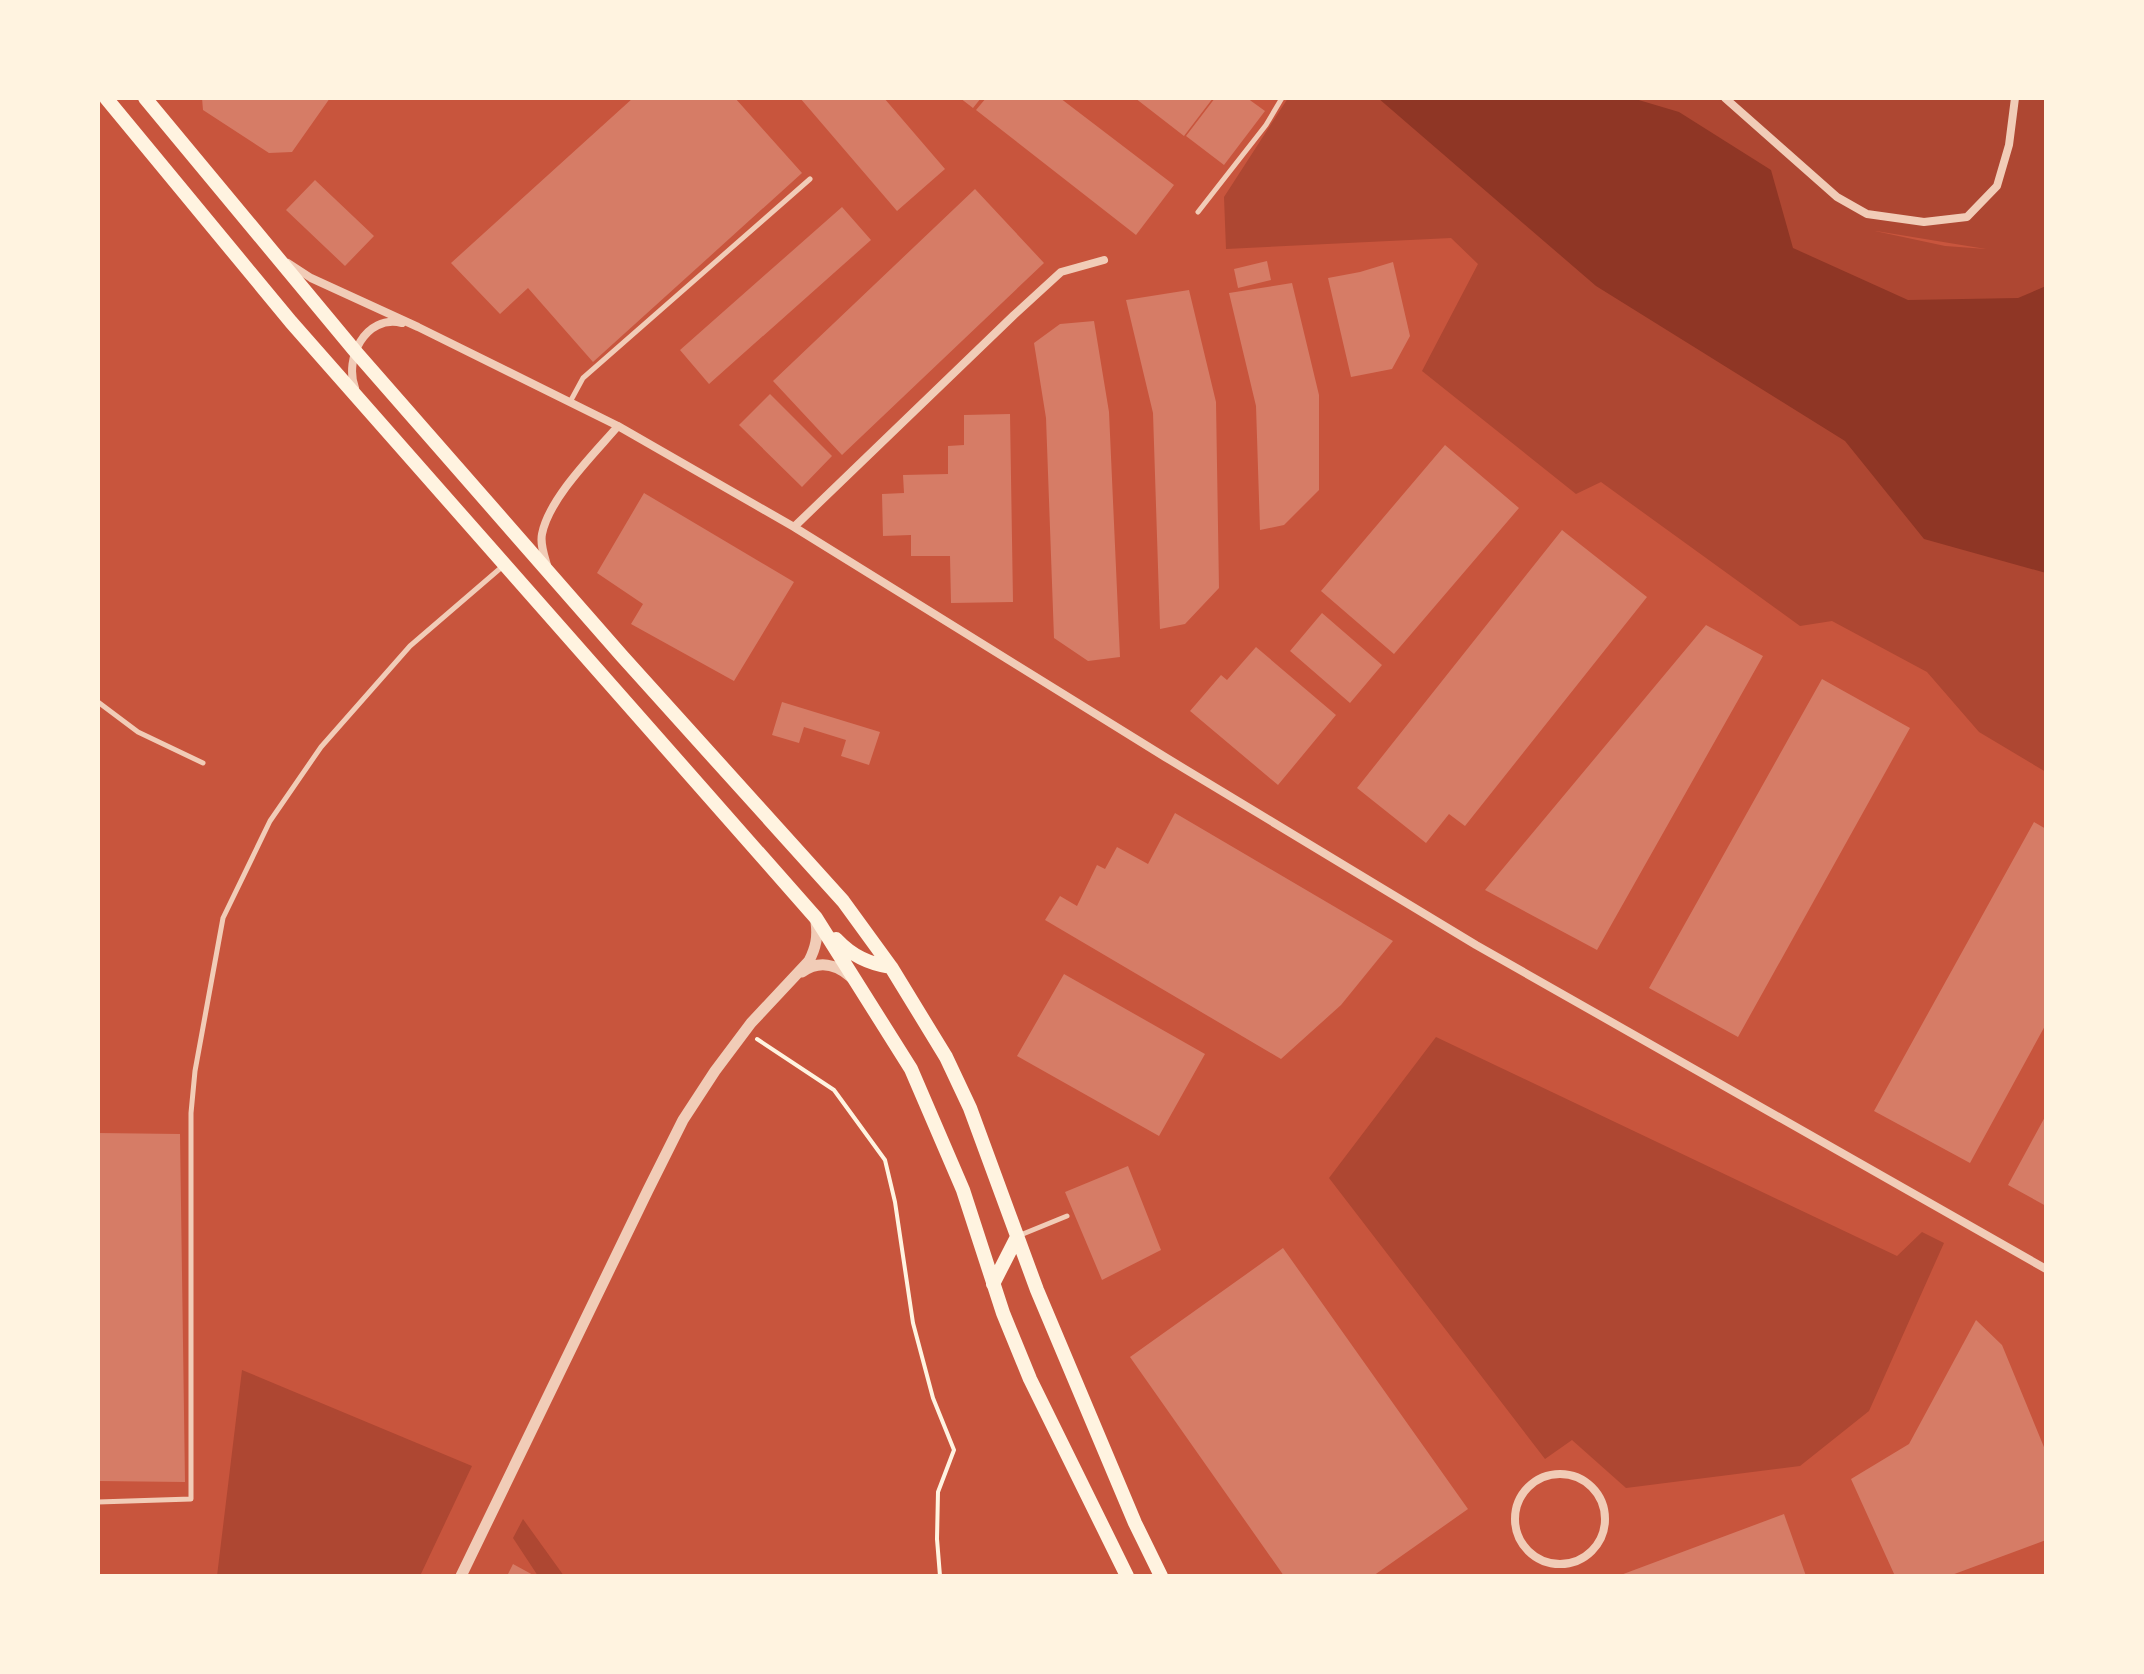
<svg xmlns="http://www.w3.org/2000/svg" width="2144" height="1674" viewBox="0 0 2144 1674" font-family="'PT Sans',sans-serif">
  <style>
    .green { fill: #ae4732; fill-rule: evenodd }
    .water { fill: #8f3625 }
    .building { fill: #d67c66 }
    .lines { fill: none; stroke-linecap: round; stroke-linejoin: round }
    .path { stroke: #fff3e0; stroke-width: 4 }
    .service { stroke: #f1ccb7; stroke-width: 5 }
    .minor { stroke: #f1ccb7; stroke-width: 8 }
    .tertiary { stroke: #f1ccb7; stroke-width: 11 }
    .primary { stroke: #fff3e0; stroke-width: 14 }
  </style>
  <rect width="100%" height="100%" fill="#c8553d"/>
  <path class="green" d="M1288 98H2046V772L1979 732 1927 672 1832 621 1800 626 1601 482 1576 494 1422 371 1478 264 1451 238 1226 249 1224 197ZM1875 231H1876L1986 249 1945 246Z
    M1436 1037 1897 1256 1922 1232 1944 1243 1869 1411 1800 1466 1626 1488 1572 1440 1545 1459 1329 1178Z
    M242 1370 472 1466 420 1576H217Z
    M523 1519 564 1576H538L513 1538Z"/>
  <path class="water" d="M1378 98H1632L1679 112 1771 170 1793 248 1908 300 2018 298 2046 286V573L1924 539 1845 441 1596 286Z"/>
  <path class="building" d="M202 98H330L292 152 269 153 203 110Z
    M633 98H735L802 173 593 362 528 288 500 314 451 263Z
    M800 98H884L945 169 897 211Z
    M960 98H981L973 108Z
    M986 98H1060L1174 185 1136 235 976 110Z
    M1135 98H1213L1184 136Z
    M1215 98H1247L1265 111 1224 165 1186 136Z
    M315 180 374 236 345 266 286 210Z
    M975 189 1044 263 842 455 773 381Z
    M842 207 871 240 709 384 680 350Z
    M1267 261 1271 280 1238 288 1234 269Z
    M1393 262 1410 336 1392 369 1351 377 1328 278 1360 272Z
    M1292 283 1319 395V490L1284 525 1260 530 1256 406 1229 293Z
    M1189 290 1216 402 1219 588 1185 624 1160 629 1153 413 1126 300Z
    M1094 321 1109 412 1120 657 1088 661 1054 638 1046 418 1034 343 1060 324Z
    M770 394 832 456 802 487 739 425Z
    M1010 414 1013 602 951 603 950 556H911V535L883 536 882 494 904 493 903 475 948 474V446L964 445V415Z
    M1445 445 1519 508 1394 654 1321 591Z
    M644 493 794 582 734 681 631 624 643 604 597 573Z
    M1562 530 1647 597 1465 826 1449 814 1426 843 1357 788Z
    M1322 613 1382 665 1350 703 1290 651Z
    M1706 625 1763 656 1597 950 1485 890Z
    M1256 647 1336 715 1278 785 1190 711 1221 675 1227 680Z
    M1822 679 1910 728 1738 1037 1649 988Z
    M782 702 880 732 869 765 841 756 846 740 804 727 799 743 772 735Z
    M1175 813 1393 941 1341 1005 1281 1059 1045 920 1060 896 1077 906 1097 865 1105 869 1117 847 1148 864Z
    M2034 822 2046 829V1024L1970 1163 1874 1111Z
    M1064 974 1205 1054 1159 1136 1017 1056Z
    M2046 1115V1206L2008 1185Z
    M98 1133 180 1134 185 1482 98 1481Z
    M1128 1166 1161 1250 1102 1280 1065 1192Z
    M1283 1248 1468 1509 1373 1576H1284L1130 1357Z
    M1976 1320 2002 1345 2046 1452V1540L1949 1576H1895L1851 1479 1909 1444Z
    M1784 1514 1806 1576H1618Z
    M513 1564 535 1576H507Z"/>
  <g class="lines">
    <path class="path" d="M757 1039 834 1090 885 1160 895 1202 913 1323 933 1398 954 1450 938 1492 937 1539 940 1576"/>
    <path class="service" d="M1198 212 1266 125 1282 98
      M570 402 583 378 810 179
      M98 702 138 732 203 763
      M1018 1236 1067 1216
      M98 1502 191 1499V1113L195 1071 223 918 270 821 321 747 410 646 503 566"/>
    <path class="minor" d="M1725 98 1837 197 1867 214 1924 222 1967 217 1997 186 2009 145 2015 98
      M288 263 311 278 418 327 618 426 794 527 1165 757 1476 945 2046 1269
      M355 388C344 359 365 314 402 323
      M794 527 1014 315 1061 272 1104 260
      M547 565C544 555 540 544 542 534 549 498 594 454 618 426
      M1515 1519a45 45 0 1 1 90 0a45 45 0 1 1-90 0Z"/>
    <path class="tertiary" d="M802 972C819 960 836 964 851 977
      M461 1576 648 1190 683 1120 715 1071 751 1023 809 961C816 947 818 937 816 922"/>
    <path class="primary" d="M106 98 291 322 816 918 911 1069 963 1190 1003 1313 1030 1379 1127 1576
      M145 98 355 351 622 656 843 901 891 967 946 1057 970 1108 1037 1290 1135 1523 1161 1576
      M836 939C852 956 869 964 891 967
      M993 1284 1017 1237"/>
  </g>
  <rect width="2144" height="1674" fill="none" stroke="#fff3e0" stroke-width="200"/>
</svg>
